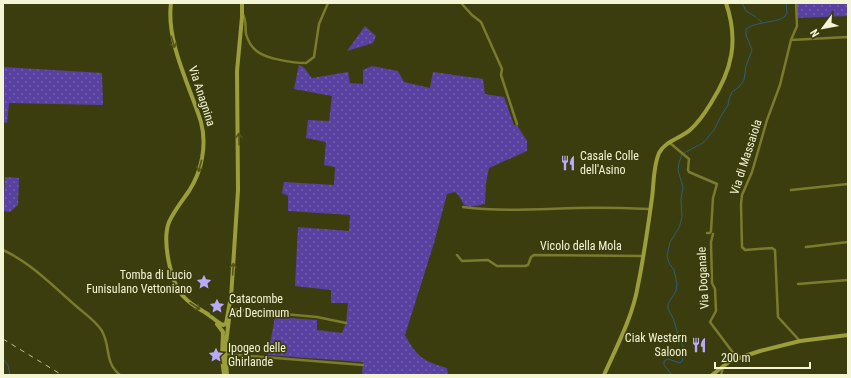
<svg xmlns="http://www.w3.org/2000/svg" width="851" height="378" viewBox="0 0 851 378" font-family="'Roboto Condensed',sans-serif">
  <style>
    .grass { fill: url(#grass-dots) }
    .lines { fill: none; stroke-linecap: round; stroke-linejoin: round }
    .stream { stroke: #2d5e75; stroke-width: 1 }
    .street { stroke: #7a7b2e; stroke-width: 2.5 }
    .secondary { stroke: #9c9e3b; stroke-width: 4 }
    .rail { stroke: #bcbe99; stroke-width: 1; stroke-dasharray: 5 5; stroke-linecap: butt }
    .oneway { stroke: #545519 }
    .labels { text-anchor: middle; stroke-width: 3.5; stroke-linejoin: round; paint-order: stroke }
    .street-label { font-size: 12px; fill: #f3f5d5; stroke: #3c3d0e }
    .poi-label { font-size: 12px; fill: #f3f5d5; stroke: #3c3d0e; text-anchor: start }
  </style>
  <defs>
    <pattern id="grass-dots" width="8" height="8" patternUnits="userSpaceOnUse"><rect width="8" height="8" fill="#5941a2"/><path d="M2 2h.1M6 6h.1" fill="none" stroke="#715dae" stroke-width="1.8" stroke-linecap="round"/></pattern>
  </defs>
  <rect width="100%" height="100%" fill="#3c3d0e"/>
  <path class="grass" d="M796 3H848V16L798 18Z
    M365 26 376 36 373 43 347 51Z
    M299 65C306 67 307 73 312 78L348 72 350 83 363 84V70L372 66 398 71 404 82 430 88 433 72 483 79 485 94 504 97 514 125H517L527 141V151L489 168 486 183 485 204 470 207 464 205 459 196 455 192 447 194 434 243 405 335C417 357 423 361 447 368L448 375H362L363 362 268 355 275 317 317 320V330L342 333 346 323 348 303H331V290L295 286 298 227 349 231 350 215 288 211V196L282 193 284 182 334 185 335 167 324 165 326 142 306 138 308 120 329 121 332 96 294 89Z
    M3 67 102 73 103 105 9 103 7 123 3 122Z
    M5 177 19 178 18 205 10 212 3 211Z"/>
  <g class="lines">
    <path class="stream" d="M742 3 746 11 756 17
      M758 19 762 22
      M3 359 8 365 10 375
      M672 375 664 365V361L668 359 680 363 683 360 682 355 683 343 678 334 673 318 668 309V304L676 291 677 284 674 270 669 263 667 256 670 242 679 228 682 217 681 199 683 187 678 170 679 163 682 154 703 143 714 130 721 116 728 105 729 99 732 92 739 87 744 80 746 66 752 50 746 35V29C758 20 783 24 787 13L786 3"/>
    <path class="street" d="M461 3 472 15 481 22 502 69 501 75 517 124
      M796 3 797 26 791 40 780 85 767 120 752 172 742 195 741 204 742 247 745 250 772 248 775 250 778 317 800 341
      M242 13C247 19 245 27 246 34 248 41 252 48 258 52 267 59 294 63 306 63L314 57 319 24 328 3
      M791 40 848 37
      M670 143 689 159 688 170 689 172 717 184 713 198 711 231 710 233H707
      M791 190 848 184
      M463 207C501 212 539 209 577 208 601 207 626 208 650 209
      M713 234 711 242 712 283 715 289 716 311 710 322 737 358
      M806 247 848 242
      M3 250C31 263 53 286 76 306 84 313 96 321 102 331 111 347 104 362 120 375
      M457 255 462 261 488 260 497 266H525L528 265 531 257 534 255 643 256
      M798 284 848 280
      M230 309 317 317 346 323
      M226 354 363 365
      M721 375 723 368"/>
    <path class="secondary" d="M171 3C166 42 189 84 201 122 207 145 202 171 189 191 182 201 174 211 169 222 162 240 170 283 184 297 190 304 198 308 206 313 212 317 217 322 223 325L226 324 231 296
      M231 298 238 190 237 71 242 17V3
      M217 324 223 332 222 358 224 375
      M227 375 225 352 229 319
      M604 375C617 346 633 316 638 285 644 256 648 227 652 198 654 183 653 167 659 153 665 141 681 138 690 130 699 122 705 113 711 103 732 70 739 41 726 3
      M712 375 730 361 760 351 800 341 848 335"/>
    <path class="rail" d="M3 339 62 375"/>
  </g>
  <defs><path id="oneway-shaft" d="M-6 0H5M1.5-3L5.5 0L1.5 3" fill="none" stroke-width="1.6" stroke-linecap="round" stroke-linejoin="round"/></defs>
  <g class="oneway">
    <use href="#oneway-shaft" transform="translate(173 42) rotate(74)"/>
    <use href="#oneway-shaft" transform="translate(239 139) rotate(-91)"/>
    <use href="#oneway-shaft" transform="translate(200 166) rotate(105)"/>
    <use href="#oneway-shaft" transform="translate(233 269) rotate(-86)"/>
    <use href="#oneway-shaft" transform="translate(195 306) rotate(33)"/>
  </g>
  <defs>
    <g id="restaurant-bare" transform="scale(1.2)"><path d="M-5-6h1v4h1v-4h1v4h1v-4h1v5L-1.5 .5V6h-2V.5L-5-1ZM5-6V6H3V1.5H1.5Q1.5-4 5-6Z" fill="#b7abf8" stroke="#3c3d0e" stroke-width="2.5" paint-order="stroke"/></g>
    <g id="sight-bare" transform="scale(1.2)"><path d="M0-6L1.8-2.2L6-1.7L2.9 1.2L3.7 5.4L0 3.3L-3.7 5.4L-2.9 1.2L-6-1.7L-1.8-2.2Z" fill="#b7abf8" stroke="#3c3d0e" stroke-width="2.5" paint-order="stroke"/></g>
  </defs>
  <g fill-rule="evenodd">
    <use href="#restaurant-bare" x="568" y="163"/>
    <use href="#sight-bare" x="204" y="282"/>
    <use href="#sight-bare" x="217" y="306"/>
    <use href="#restaurant-bare" x="699" y="345"/>
    <use href="#sight-bare" x="216" y="355"/>
  </g>
  <g class="labels">
    <g class="street-label">
      <text transform="translate(202 96) rotate(72)" y="4">Via Anagnina</text>
      <text transform="translate(746 157) rotate(-72)" y="4">Via di Massaiola</text>
      <text x="581" y="250">Vicolo della Mola</text>
      <text transform="translate(703 278) rotate(-93)" y="4">Via Doganale</text>
    </g>
    <g class="poi-label">
      <text x="580" y="160">Casale Colle<tspan x="580" dy="14">dell'Asino</tspan></text>
      <text x="192" y="279" text-anchor="end">Tomba di Lucio<tspan x="192" dy="14">Funisulano Vettoniano</tspan></text>
      <text x="229" y="303">Catacombe<tspan x="229" dy="14">Ad Decimum</tspan></text>
      <text x="687" y="342" text-anchor="end">Ciak Western<tspan x="687" dy="14">Saloon</tspan></text>
      <text x="228" y="352">Ipogeo delle<tspan x="228" dy="14">Ghirlande</tspan></text>
    </g>
  </g>
  <rect width="851" height="378" fill="none" stroke="#f3f5d5" stroke-width="8"/>
  <g transform="translate(823 28) rotate(238)" stroke="#3c3d0e" stroke-width="3" paint-order="stroke">
  <path d="M0-3L7 15L0 10L-7 15Z" fill="#f3f5d5"/>
  <text y="-6" font-size="11" font-weight="bold" text-anchor="middle" fill="#f3f5d5">N</text>
  </g>
  <path d="M715 362v6h95v-6" fill="none" stroke="#f3f5d5" stroke-width="2"/>
  <text x="721" y="362" font-size="12" fill="#f3f5d5" stroke="#3c3d0e" stroke-width="3" paint-order="stroke">200 m</text>
</svg>
